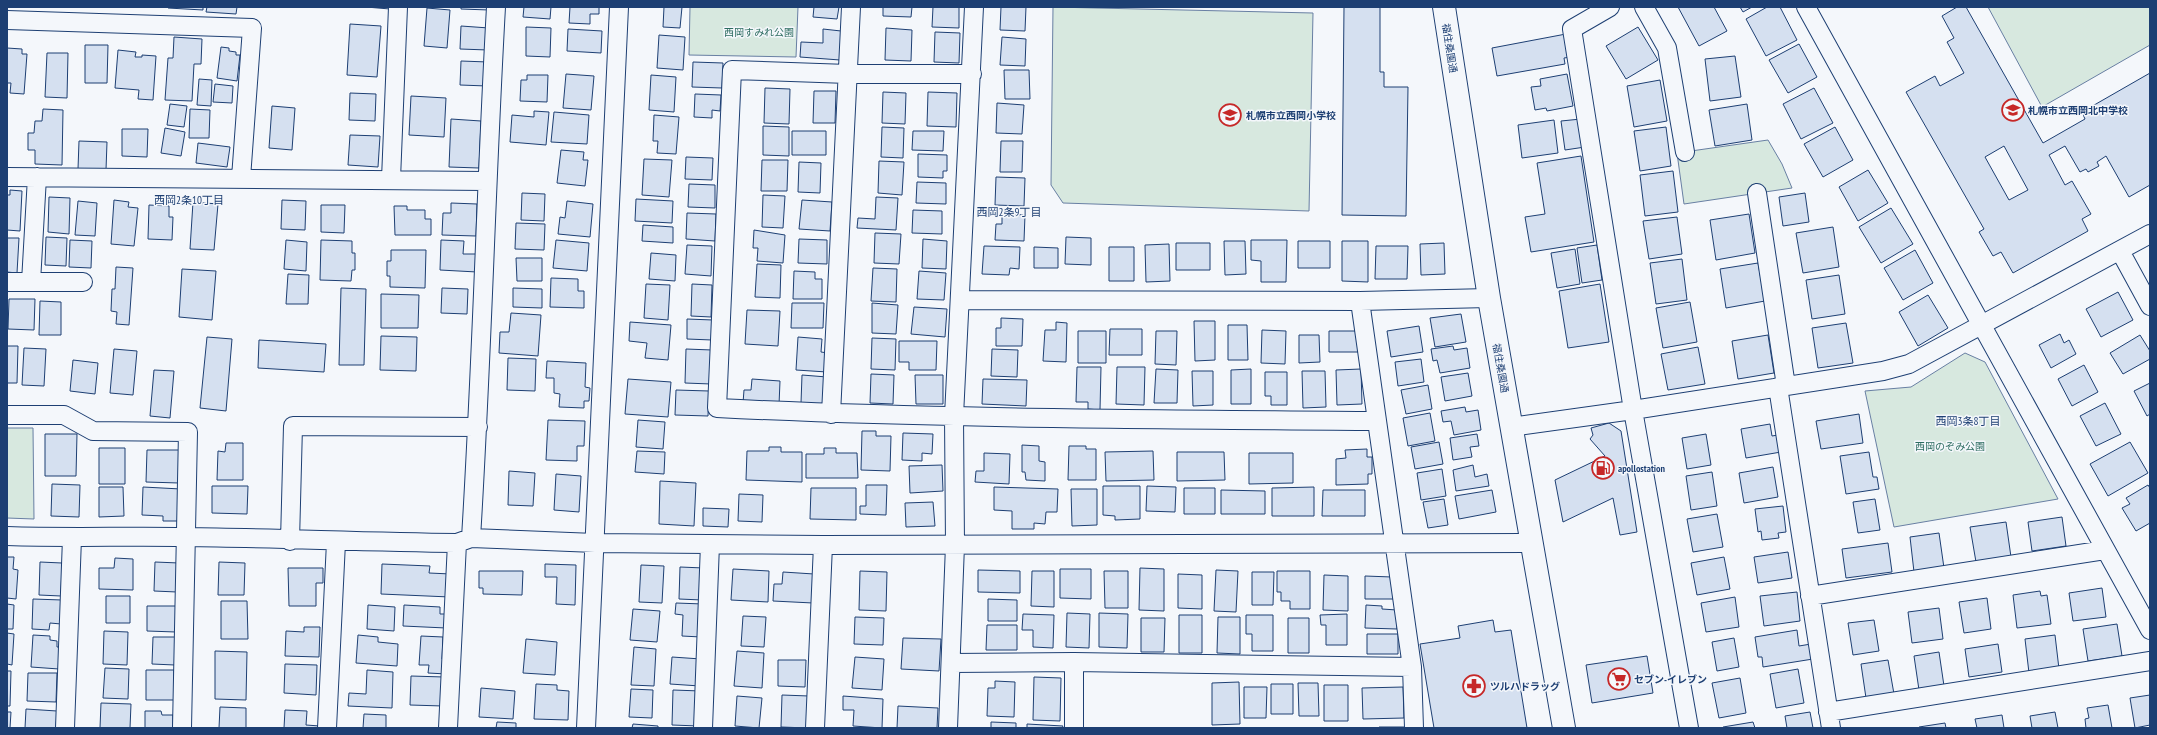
<svg xmlns="http://www.w3.org/2000/svg" width="2157" height="735" viewBox="0 0 2157 735" font-family="'PT Sans Narrow','Noto Sans JP',sans-serif">
  <style>
    .green { fill: #d7e8df; stroke: #687fa3 }
    .building { fill: #d5e0f0; stroke: #1d3f73; fill-rule: evenodd }
    .lines { fill: none; stroke-linecap: round; stroke-linejoin: round }
    .street-casing { stroke: #1d3f73; stroke-width: 20 }
    .secondary-casing { stroke: #1d3f73; stroke-width: 24 }
    .street { stroke: #f4f7fb; stroke-width: 18 }
    .secondary { stroke: #f4f7fb; stroke-width: 22 }
    .labels { text-anchor: middle; stroke-width: 3; stroke-linejoin: round; paint-order: stroke }
    .park-label { font-size: 10px; fill: #2c6c60; stroke: #f4f7fb }
    .street-label { font-size: 10px; fill: #1d3f73; stroke: #f4f7fb }
    .poi-label { font-size: 10px; font-weight: bold; fill: #1d3f73; stroke: #f4f7fb; text-anchor: start }
    .neighbourhood-label { font-size: 11px; fill: #1d3f73; stroke: #f4f7fb }
  </style>
  <rect width="100%" height="100%" fill="#f4f7fb"/>
  <path class="green" d="M690 7H798L796 57 689 55Z
    M1053 7 1313 13 1309 211 1063 203 1051 185Z
    M1988 7H2150V45L2042 107Z
    M1768 140 1782 164 1792 188 1684 204 1677 153Z
    M1965 353 1985 362 2058 499 1894 527 1865 391 1911 387Z
    M7 428H33L34 519 7 518Z"/>
  <path class="building" d="M168 7H203V10L168 8Z
    M207 7H237L236 14 206 12Z
    M366 7H390V9Z
    M461 7H489V10L461 9Z
    M524 7H551L550 19 523 17Z
    M570 7H599V14H590V24L569 23Z
    M664 7H682L680 28 663 27Z
    M814 7H839L837 19 813 17Z
    M883 7H912L911 17 883 16Z
    M933 7H959V28L932 27Z
    M1001 7H1026L1025 31 1000 30Z
    M1344 7H1380V72H1384V87H1408L1406 216 1342 215Z
    M1678 7H1714L1727 31 1699 46Z
    M1740 7H1752L1743 12Z
    M1767 7H1780L1797 40 1766 56 1746 19Z
    M1957 7H1966L2043 143 2085 119 2082 112 2150 73V185L2129 197 2106 156 2097 162 2099 166 2088 172 2086 169 2080 172 2065 146 2049 155 2065 185 2072 181 2091 214 2082 219 2088 231 2013 273 2001 252 1993 256 1979 232 1984 229 1906 92 1935 76 1940 86 1964 73 1947 42 1954 38 1942 16ZM2004 146 2028 190 2009 200 1985 157Z
    M427 8 450 10 447 48 424 46Z
    M350 24 381 26 377 77 347 75Z
    M461 26 489 28 488 50 460 49Z
    M526 27 551 28 550 57 526 56Z
    M1638 27 1658 60 1626 79 1606 46Z
    M886 28 912 30 911 61 885 60Z
    M568 29 602 31 601 53 567 51Z
    M823 29 841 31 840 60 800 57 801 42 823 43Z
    M935 32 960 33 959 63 934 62Z
    M1566 34 1571 57 1564 58 1565 64 1497 76 1492 48Z
    M659 35 685 37 683 70 657 68Z
    M174 37 202 39 201 64H194L192 101 165 100 168 58H173Z
    M1002 37 1026 39 1025 66 1000 65Z
    M1799 44 1817 77 1788 93 1769 60Z
    M85 45H108L107 83H85Z
    M221 47 229 48V51L236 52V55H240L237 81 217 78Z
    M7 48 22 49V54H27L24 94 10 93 11 83H7Z
    M118 50 136 52 135 57H142V55L156 56 153 100 138 99 139 90 115 88Z
    M47 53H68L67 98 45 97Z
    M1735 56 1741 97 1710 101 1705 59Z
    M461 61 488 62 487 86 460 85Z
    M693 62 723 63 722 88 692 87Z
    M1004 70H1029L1030 99H1005Z
    M566 74 594 76 591 110 563 108Z
    M1567 74 1573 106 1547 111 1546 108 1535 110 1531 87 1541 86 1540 79Z
    M527 75H548L547 102 520 101 521 80H527Z
    M651 75 676 77 674 112 649 110Z
    M199 79 212 80 211 106 197 105Z
    M1660 80 1667 121 1634 127 1627 86Z
    M215 84 233 86 232 103 213 102Z
    M765 88 790 89 789 124 764 123Z
    M1814 88 1833 123 1801 139 1783 104Z
    M814 91H836L835 123H813Z
    M883 92 906 93 905 124 882 123Z
    M928 92 957 93 956 127 927 126Z
    M350 93 376 94 375 121 349 120Z
    M695 94 721 95 720 111 712 110V118L694 117Z
    M411 96 446 98 444 137 409 135Z
    M997 103 1024 105 1022 134 996 133Z
    M170 104 187 106 184 127 167 125Z
    M1747 104 1752 140 1715 146 1709 110Z
    M272 106 295 108 292 150 269 148Z
    M43 109 63 110 62 165 35 164V150H28V133H34L35 121H42Z
    M190 109 210 110 209 138H189Z
    M534 111 549 112 546 145 510 142 512 115 534 117Z
    M554 112 589 115 587 144 551 142Z
    M654 115 679 117 676 154 657 153 658 141H653Z
    M451 119 481 121 479 168 449 167Z
    M1581 119 1585 147 1565 150 1561 121Z
    M1554 120 1558 153 1522 158 1518 125Z
    M763 126 789 127V156L763 155Z
    M882 127 904 128 903 158 881 157Z
    M1666 127 1671 166 1640 171 1634 131Z
    M1835 127 1853 160 1823 177 1804 144Z
    M165 128 185 132 181 156 161 153Z
    M122 129H148L147 157 122 156Z
    M792 131H826V155H792Z
    M913 131H944L943 151 912 150Z
    M350 135 380 136 378 167 348 165Z
    M79 141 107 142 106 170 78 169Z
    M1001 141H1023L1022 172H1000Z
    M198 143 230 147 227 167 196 163Z
    M561 150 584 152 583 160H588L585 186 557 183Z
    M918 154 947 155V171H943V178L918 177Z
    M1581 156 1594 242 1531 252 1525 217 1545 214 1537 163Z
    M686 157 713 158 712 180 685 179Z
    M644 159 672 160 669 197 642 195Z
    M762 160H788L787 191H761Z
    M879 161 904 162 902 195 878 193Z
    M799 162 821 163 820 193 798 192Z
    M1868 170 1888 203 1858 221 1839 187Z
    M1673 171 1678 212 1645 216 1640 175Z
    M996 177 1025 178 1024 206 995 205Z
    M917 182 946 183V204L916 203Z
    M689 184 715 185V208L688 207Z
    M10 190 22 191 20 231 7 230V195H10Z
    M522 193 545 194 544 221 521 220Z
    M1805 193 1809 222 1783 226 1779 197Z
    M763 195 785 196 783 228 762 227Z
    M49 197 70 198 69 234 48 232Z
    M876 197 898 198 896 230 857 228 858 218 875 219Z
    M636 199 673 201 672 223 635 221Z
    M114 200 129 202 128 207 138 208 134 246 111 244Z
    M282 200 306 201 305 230 281 229Z
    M802 200 832 202 830 231 799 229Z
    M78 201 97 203 95 236 75 235Z
    M567 201 593 204 590 237 558 234 560 217 565 218Z
    M193 202 218 204 214 250 190 249Z
    M451 203 477 204 476 236 442 235 443 213H451Z
    M149 205 169 206V217H173L172 240 148 239Z
    M321 205H345L344 233 321 232Z
    M394 206H407V210H425V219H431V235H395Z
    M1891 208 1913 244 1881 263 1859 227Z
    M913 210 942 211V234L912 233Z
    M687 213 716 214 715 241 686 239Z
    M1002 214 1025 215 1024 241 995 240 996 224H1002Z
    M1749 214 1755 253 1716 260 1710 220Z
    M1677 217 1682 254 1649 259 1643 221Z
    M516 223 545 224 544 250 515 249Z
    M643 225 673 227V243L642 241Z
    M1833 227 1839 267 1803 273 1796 233Z
    M754 230 785 235 783 263 757 261 758 248H753Z
    M875 233 901 234 899 264 874 263Z
    M46 237 67 238 66 266 45 265Z
    M1066 237 1091 238V265L1065 264Z
    M7 238H19L17 273 7 272Z
    M799 239 827 240V264L798 263Z
    M923 239 947 241 946 269 922 268Z
    M70 240 92 241 91 268 69 267Z
    M286 240 307 242 306 271 284 269Z
    M321 240 352 241V253H355V270H352L351 281 320 280Z
    M441 240 464 241 463 254H477V272L440 270Z
    M556 240 589 243 587 271 553 268Z
    M1251 240H1287L1286 282H1261V261L1251 260Z
    M1224 241H1245L1246 274 1225 275Z
    M1298 241H1330V268H1298Z
    M1342 241H1368V282L1342 281Z
    M1176 243H1210V270H1176Z
    M1444 243 1445 274 1421 275 1420 244Z
    M1169 244 1170 281 1146 282 1145 245Z
    M687 245 712 246 711 276 685 274Z
    M1597 245 1602 280 1582 283 1577 248Z
    M984 246 1020 247 1019 269 1010 268 1009 275 982 274Z
    M1376 246H1408L1407 279H1375Z
    M1034 247 1058 248V268H1034Z
    M1109 247H1134V281H1109Z
    M1575 249 1580 284 1557 288 1551 253Z
    M391 250H426L425 288 390 287V276H387V261H391Z
    M1915 250 1933 283 1903 300 1884 268Z
    M651 253 676 255 675 281 649 279Z
    M516 258H542V281H517Z
    M1682 259 1687 300 1656 304 1650 263Z
    M1758 263 1765 301 1726 308 1720 269Z
    M757 264 781 265 780 298 755 297Z
    M116 267 133 268 129 325 116 324 117 312 111 311 112 289H115Z
    M873 268 897 269 896 302 871 301Z
    M182 269 216 271 212 320 179 317Z
    M794 271 815 272V279H822V299H793Z
    M919 271 946 273 944 300 917 299Z
    M288 274 309 275 308 304H286Z
    M1839 275 1845 314 1812 319 1806 280Z
    M551 278 578 279V291H584V308L550 307Z
    M646 284 670 285 668 320 644 318Z
    M692 284 712 285 711 317 691 316Z
    M1600 284 1609 342 1568 348 1559 291Z
    M341 288 366 289 364 365H339Z
    M442 288 468 289 467 314 441 313Z
    M513 288 542 289V308L513 307Z
    M2118 292 2133 320 2101 337 2086 309Z
    M381 294 419 295 418 328H381Z
    M1928 295 1948 328 1918 346 1899 312Z
    M9 299H35L34 330 8 329Z
    M40 301 61 302V335H39Z
    M1690 302 1697 342 1663 348 1656 308Z
    M792 303H824L823 328H791Z
    M872 303 898 305 896 334 872 333Z
    M914 307 947 309 945 337 911 334Z
    M747 310 780 311 778 346 745 344Z
    M511 313 541 315 538 356 499 353 500 332H509Z
    M1461 314 1466 342 1435 347 1430 318Z
    M1001 318 1023 319 1022 346H996V328H1001Z
    M687 319 713 320 712 340 687 339Z
    M1194 321H1215V360L1195 361Z
    M630 322 671 325 668 360 645 358 647 343 629 341Z
    M1056 322 1067 323 1066 362 1043 361 1045 330H1056Z
    M1846 323 1853 363 1818 368 1812 328Z
    M1228 325H1247L1248 360H1228Z
    M1419 326 1423 352 1391 357 1387 331Z
    M1110 329H1142V355H1109Z
    M1262 330 1286 331 1285 364 1261 363Z
    M1078 331H1106V363H1078Z
    M1156 331H1177L1176 365 1155 364Z
    M1329 331H1358V352H1329Z
    M2060 334 2064 343 2069 340 2076 354 2051 368 2039 345Z
    M1299 335H1319L1320 362 1299 363Z
    M1768 335 1774 373 1738 379 1732 341Z
    M2140 335 2150 351V359L2123 374 2110 353Z
    M381 336 417 337 416 371 380 370Z
    M207 337 232 339 226 411 200 408Z
    M798 337 822 339 821 352 828 353 827 372 796 370Z
    M872 338 896 339 895 370 871 369Z
    M259 340 326 344 324 372 258 368Z
    M899 341H937L936 370H909V362H899Z
    M7 346H18L17 383H7Z
    M1453 346 1454 350 1467 348 1470 368 1440 373 1437 360 1433 361 1431 349Z
    M1698 347 1705 384 1668 390 1661 354Z
    M24 348 46 349 44 386 22 385Z
    M114 349 137 351 133 395 110 393Z
    M686 349 712 350 711 384 685 383Z
    M992 349 1018 350 1017 377 991 376Z
    M508 358 536 359 535 391 507 390Z
    M1421 359 1424 382 1398 386 1395 362Z
    M73 360 98 363 95 394 70 391Z
    M547 361 586 363 585 387 590 388 589 401H584V408L559 407 560 394 554 393V378H546Z
    M2084 365 2098 392 2072 406 2058 379Z
    M1077 367H1101L1100 410 1088 409V402H1076Z
    M1117 367H1145L1144 405 1116 404Z
    M1156 369 1178 370 1177 403H1154Z
    M1251 369V404H1231V370Z
    M1361 369 1362 404 1337 405 1336 370Z
    M154 370 174 371 170 418 150 416Z
    M1192 371H1213V405L1193 406Z
    M1302 371H1325L1326 407 1303 408Z
    M1265 372H1287V405H1271V396H1265Z
    M1468 373 1472 396 1445 401 1441 377Z
    M871 374 894 375 893 404 870 403Z
    M802 375 827 377 825 405 801 403Z
    M915 375H943V404H916Z
    M628 379 671 382 668 417 625 414Z
    M752 379 780 381 779 405 743 403 744 390H751Z
    M983 379 1027 380 1026 406 982 404Z
    M2150 383V414L2147 416 2134 391Z
    M1428 385 1432 409 1406 414 1401 390Z
    M676 390 709 391 708 416 675 415Z
    M2105 403 2121 434 2096 446 2080 416Z
    M1465 407 1466 412 1478 410 1481 430 1454 435 1451 421 1443 422 1441 411Z
    M1430 413 1435 441 1408 446 1403 418Z
    M1859 414 1863 443 1821 449 1816 421Z
    M548 420 585 421 584 446H577V461L546 460Z
    M638 420 665 422 663 449 636 447Z
    M1609 423 1621 431 1637 532 1620 535 1613 498 1563 522 1555 480 1605 456 1590 439 1593 435 1591 428Z
    M1770 424 1772 436 1778 435 1781 452 1746 458 1741 429Z
    M862 431H876V436H891L890 471 861 470Z
    M903 433 933 434 932 454 922 453V461L902 460Z
    M45 434H77L76 476H45Z
    M1477 434 1479 446 1470 447 1472 457 1453 460 1450 438Z
    M1706 434 1711 465 1687 469 1682 438Z
    M1439 442 1443 464 1415 469 1411 447Z
    M2130 442 2148 473 2108 496 2090 464Z
    M226 443H243V480H217L218 451 225 452Z
    M1022 445 1039 446V461L1045 462V481L1026 480 1025 472H1022Z
    M1069 446H1086V449H1096V480H1068Z
    M769 447H781V452H802V482L746 480 747 451H769Z
    M99 448H125V484H99Z
    M824 448H836V453H857L858 478H806V454H824Z
    M1367 449V457H1372V474H1368V484L1336 485V459L1346 458 1345 450Z
    M147 450H180L179 483 146 482Z
    M637 451 665 452 664 474 635 472Z
    M1153 451 1154 480 1106 481 1105 452Z
    M1177 452H1224L1225 480 1177 481Z
    M1869 452 1873 477H1877L1879 489 1846 494 1840 456Z
    M984 453 1010 454 1009 484 975 482 976 471H984Z
    M1249 453H1293V483L1249 484Z
    M942 465 943 491 910 493 909 466Z
    M1473 465 1475 477 1487 474 1489 486 1456 491 1453 470Z
    M1773 467 1778 497 1744 503 1739 473Z
    M1442 469 1446 496 1421 500 1417 473Z
    M509 471 535 473 533 506 508 505Z
    M1712 472 1717 506 1691 510 1686 476Z
    M556 474 581 476 579 512 554 510Z
    M660 481 696 483 694 526 659 524Z
    M52 484 80 485 79 517 51 516Z
    M866 485H887L886 515 860 514V506H866Z
    M2148 485 2150 488V523L2136 531 2122 508 2130 504 2126 498Z
    M212 486H248L247 514 212 513Z
    M1103 486H1140V519L1115 520V516L1103 515Z
    M1147 486 1176 487 1175 512 1146 511Z
    M99 487H123L124 516 99 517Z
    M143 487 181 489 180 521H163V516L142 515Z
    M994 487 1058 489 1057 512H1046L1045 524 1034 523V529H1012V511L994 510Z
    M1314 487V516H1272V488Z
    M811 488H856V520L810 519Z
    M1184 488H1215V514H1184Z
    M1071 489H1097V525L1072 526Z
    M1221 490 1265 491V514H1221Z
    M1323 490H1365V516H1322Z
    M1492 490 1496 512 1459 519 1455 496Z
    M739 494 763 495 762 522 738 521Z
    M1444 499 1448 525 1428 528 1423 502Z
    M1875 499 1880 530 1858 533 1853 502Z
    M933 502 935 526 906 527 905 503Z
    M1783 506 1786 532 1778 533 1779 538 1762 540 1761 531 1758 532 1755 509Z
    M703 508 729 509 728 527 703 526Z
    M1717 514 1723 547 1693 552 1687 519Z
    M2062 517 2066 546 2032 551 2028 522Z
    M2006 522 2011 557 1976 562 1970 527Z
    M1939 533 1944 568 1914 572 1910 537Z
    M1888 543 1892 572 1846 578 1842 549Z
    M1788 552 1792 578 1758 583 1754 557Z
    M7 557H14L13 569 18 570 16 599 7 598Z
    M1724 557 1730 589 1697 595 1691 563Z
    M115 558 133 559V590L99 589V568H114Z
    M40 562 62 563 61 596 39 595Z
    M155 562 179 563 177 592 154 591Z
    M219 562 245 563 244 595H218Z
    M382 564 430 566 429 573 451 574 450 597 381 594Z
    M545 564 576 565 575 605 556 604 557 577H545Z
    M641 565 664 566 662 603 639 602Z
    M680 567 704 568 702 600 679 599Z
    M288 568H323V583H316V606H289Z
    M1140 568 1164 569V611L1139 610Z
    M733 569 769 571 768 602 731 600Z
    M1060 569H1091V599L1060 598Z
    M978 570 1020 571V593L978 592Z
    M1216 570 1238 571 1236 612 1214 611Z
    M479 571H523L522 595 483 594V588H479Z
    M860 571 887 572 886 611 859 610Z
    M1032 571H1054V607L1031 606Z
    M1104 571H1128V608H1105Z
    M1277 571H1310V609H1290V601H1281V592H1277Z
    M783 572 814 574 813 603 773 601 774 584H782Z
    M1252 572H1274L1273 605H1252Z
    M1178 574 1202 575V609L1178 608Z
    M1324 575 1348 576V611L1323 610Z
    M1365 576 1392 577 1398 599H1365Z
    M2102 588 2106 617 2073 621 2069 593Z
    M2040 591 2041 596 2047 595 2051 624 2017 628 2013 595Z
    M1797 592 1800 621 1764 626 1760 596Z
    M106 596H130V623H106Z
    M1735 597 1739 627 1706 632 1701 603Z
    M1987 598 1991 629 1964 633 1959 602Z
    M33 599 62 600 61 624 50 623 49 630 32 629Z
    M988 599 1017 600V621H988Z
    M221 601H247L248 639H221Z
    M676 603 703 604 701 637 682 636 683 615 675 614Z
    M7 604 14 605 13 629H7Z
    M368 605 395 607 394 631 367 629Z
    M404 605 440 607V614H447L446 628 403 626Z
    M1366 605 1382 606V609L1397 610V629L1365 628Z
    M147 606H176V632L147 631Z
    M1939 608 1943 639 1912 643 1908 612Z
    M633 609 660 611 657 642 630 640Z
    M1067 613 1090 614 1089 648 1066 647Z
    M1099 613 1128 614 1127 648 1099 647Z
    M1023 614 1054 615 1053 648 1033 647V630H1022Z
    M1347 614V645H1326V625H1321L1320 615Z
    M1179 615H1202V653H1179Z
    M1246 615H1273V651H1252V634H1246Z
    M743 616 766 617 764 647 741 646Z
    M855 617 884 618 883 645 854 644Z
    M1218 617H1240V654L1217 653Z
    M1141 618H1165L1164 652H1141Z
    M1288 618H1309V653H1288Z
    M1493 620 1495 632 1511 630 1527 728H1434L1420 644 1460 638 1458 626Z
    M1874 620 1879 651 1853 655 1848 623Z
    M2117 624 2122 656 2088 661 2083 629Z
    M987 625H1017V650H986Z
    M304 627H320L319 657 285 656 286 631 304 632Z
    M1797 630 1799 646 1811 644 1813 659 1763 667 1762 657H1758L1755 637Z
    M104 631 128 632 127 665 103 664Z
    M7 633 14 634 12 665 7 664Z
    M1367 634H1398V654H1367Z
    M33 635 50 636V640L57 641V647H60L59 669 31 667Z
    M358 635 378 637V642L398 644 397 666 356 663Z
    M2055 635 2059 669 2029 673 2025 639Z
    M421 636 443 637 442 659H447V674L428 673 429 665H419Z
    M153 637H176L175 665 152 664Z
    M903 638 941 639 939 671 901 669Z
    M1734 638 1739 667 1717 671 1712 642Z
    M526 639 557 642 555 675 523 673Z
    M1998 644 2002 672 1969 677 1965 649Z
    M634 647 656 649 654 686 631 685Z
    M215 651 247 652 246 700 215 699Z
    M737 651 764 653 762 688 734 686Z
    M1939 652 1944 686 1919 690 1914 656Z
    M1647 656 1653 693 1592 703 1586 665Z
    M672 657 701 659 700 686 670 684Z
    M855 657 884 659 882 690 852 688Z
    M778 660H806L805 687 778 686Z
    M1888 660 1894 694 1866 698 1861 664Z
    M285 664 317 665 316 695 284 693Z
    M105 668 129 669 128 699 103 698Z
    M1798 669 1804 703 1776 708 1770 674Z
    M146 670H174V700H146Z
    M367 670 393 672 392 708 348 706 349 693 366 694Z
    M7 671H11L10 706H7Z
    M28 673H57L56 702 27 701Z
    M411 676 444 677 443 706 410 705Z
    M1034 677 1061 678 1060 721 1033 720Z
    M1740 678 1746 713 1719 718 1712 683Z
    M995 681 1015 682 1014 717 987 716 988 688H995Z
    M1239 682 1240 724 1212 725V683Z
    M1298 683H1318L1319 716H1299Z
    M536 684 557 685V690L569 691 568 720 534 719Z
    M1271 684H1293V714H1271Z
    M1324 685H1348V721H1324Z
    M1244 687H1267L1266 718H1244Z
    M1403 687 1404 718 1363 719 1362 688Z
    M481 688 515 691 513 719 479 717Z
    M631 689 653 690 652 718 629 717Z
    M673 690 701 691 699 726 672 725Z
    M782 695 809 696 808 728 781 727Z
    M2150 695V725L2135 728 2130 698Z
    M737 696 762 698 759 728 735 726Z
    M843 696 883 699 882 728 853 726 854 710H843Z
    M101 703 131 704 130 728H100Z
    M2108 705 2112 728H2086L2085 719 2089 718 2087 708Z
    M898 706 938 708 937 728H897Z
    M220 707 246 708V728H219Z
    M26 709 57 711 56 728H25Z
    M285 710 307 711 306 725 320 726 319 728H280H284Z
    M145 711H161L162 715H173V728H145Z
    M7 712H11L10 728H7Z
    M1810 712 1813 728H1787L1785 716Z
    M2055 712 2058 728H2032L2030 716Z
    M364 714 386 715V728H363Z
    M2002 715 2004 728H1977L1975 719Z
    M497 722 516 723V728H496Z
    M991 722 1016 723V728H991Z
    M1753 722 1755 728H1723V727Z
    M1945 723 1946 728H1919V727Z
    M633 724 658 726V728H632Z
    M1027 724 1063 726 1062 728H1027Z
    M1379 727H1406V728H1379Z"/>
  <g class="lines">
    <g class="street-casing">
      <path id="street" d="M1610 7 1572 29 1633 410 1689 728
        M1644 7 1667 48 1685 152
        M1806 7 2150 630
        M7 20 252 28 241 178
        M972 74H848L732 70 717 408C937 419 1157 419 1376 421
        M7 177 486 181
        M391 179 398 7
        M1757 193 1786 386
        M2120 251 2150 306
        M7 282H83
        M31 282 37 177
        M961 300 1360 301 1489 298
        M1360 301 1412 667 1414 728
        M1778 387 1831 728
        M831 414 851 7
        M7 415H64L93 431 188 432 182 728
        M1511 427 1633 410 1883 371 1909 364 2150 234
        M7 536C67 538 126 536 186 537 276 538 366 542 457 543L471 538 595 543 823 545 1530 543
        M471 538C482 361 486 184 496 7
        M290 541 293 426 478 427
        M1810 596 2105 550
        M1074 662V728
        M951 663 1074 662 1412 667
        M1828 712 2150 661
        M65 728 72 538
        M327 728 336 542
        M448 728 457 543
        M586 728 619 7
        M703 728 710 544
        M815 728 823 545
        M948 728 955 545 954 416 974 7"/>
    </g>
    <g class="secondary-casing">
      <path id="secondary" d="M1444 7 1489 298 1564 728"/>
    </g>
    <use href="#street" class="street"/>
    <use href="#secondary" class="secondary"/>
  </g>
  <defs>
    <g id="school-ring" transform="scale(1.15)"><circle r="9.5" fill="#f4f7fb" stroke="#c62828" stroke-width="1.5"/><path d="M0-5L7-2L0 1L-7-2ZM-4 1L0 2.5L4 1V4Q0 6-4 4Z" fill="#c62828"/></g>
    <g id="fuel-ring" transform="scale(1.15)"><circle r="9.5" fill="#f4f7fb" stroke="#c62828" stroke-width="1.5"/><path d="M-5.5-6h7V0h2V4h1.3V-2.5L3-4.5l.8-.8L6-3V5H2.5V1h-1V6h-7ZM-4.2-4.7v3.2H.2V-4.7Z" fill="#c62828"/></g>
    <g id="supermarket-ring" transform="scale(1.15)"><circle r="9.5" fill="#f4f7fb" stroke="#c62828" stroke-width="1.5"/><path d="M-6-5.5h2.5l.6 2H6L4.5 2H-2.5L-4.4-4H-6ZM-1.5 3.2a1.3 1.3 0 1 0 .1 0ZM3 3.2a1.3 1.3 0 1 0 .1 0Z" fill="#c62828"/></g>
    <g id="pharmacy-ring" transform="scale(1.15)"><circle r="9.5" fill="#f4f7fb" stroke="#c62828" stroke-width="1.5"/><path d="M-2-6h4v4h4v4h-4v4h-4v-4h-4v-4h4Z" fill="#c62828"/></g>
  </defs>
  <g fill-rule="evenodd">
    <use href="#school-ring" x="2013" y="110"/>
    <use href="#school-ring" x="1230" y="115"/>
    <use href="#fuel-ring" x="1603" y="468"/>
    <use href="#supermarket-ring" x="1619" y="679"/>
    <use href="#pharmacy-ring" x="1474" y="686"/>
  </g>
  <g class="labels">
    <g class="park-label">
      <text x="759" y="36">西岡すみれ公園</text>
      <text x="1950" y="450">西岡のぞみ公園</text>
    </g>
    <g class="street-label">
      <text transform="translate(1450 48) rotate(81)" y="4">福住桑園通</text>
      <text transform="translate(1501 368) rotate(80)" y="4">福住桑園通</text>
    </g>
    <g class="poi-label">
      <text x="2028" y="114">札幌市立西岡北中学校</text>
      <text x="1246" y="119">札幌市立西岡小学校</text>
      <text x="1618" y="472">apollostation</text>
      <text x="1634" y="683">セブン-イレブン</text>
      <text x="1490" y="690">ツルハドラッグ</text>
    </g>
    <g class="neighbourhood-label">
      <text x="189" y="204">西岡2条10丁目</text>
      <text x="1009" y="216">西岡2条9丁目</text>
      <text x="1968" y="425">西岡3条8丁目</text>
    </g>
  </g>
  <rect width="2157" height="735" fill="none" stroke="#1d3f73" stroke-width="16"/>
</svg>
